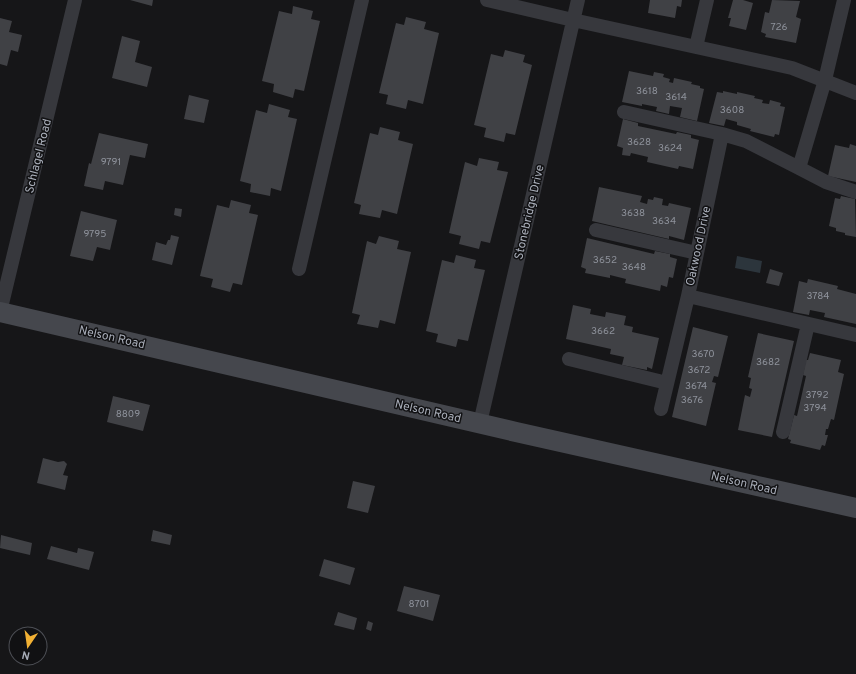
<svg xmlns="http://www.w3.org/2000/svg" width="856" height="674" viewBox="0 0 856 674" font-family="Overpass,sans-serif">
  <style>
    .water { fill: #2c353c }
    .building { fill: #404145 }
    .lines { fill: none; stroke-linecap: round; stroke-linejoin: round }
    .street { stroke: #37383d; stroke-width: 14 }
    .secondary { stroke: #45474d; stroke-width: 20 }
    .labels { text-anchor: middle; stroke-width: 3; stroke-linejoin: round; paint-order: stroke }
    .number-label { font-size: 10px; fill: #8e929b }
    .street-label { font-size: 12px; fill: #a8adb8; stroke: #111113 }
  </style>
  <rect width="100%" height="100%" fill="#161618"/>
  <path class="water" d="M737 256 762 261 760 273 735 268Z"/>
  <path class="building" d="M130 0H153L152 6Z
    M650 0H682L681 7 677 6 675 18 648 13Z
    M733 0H743L753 3 746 30 729 26 731 18H728Z
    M772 0 800 1 796 17 801 19 796 43 765 37 766 34 761 32 765 12 769 13Z
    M293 6 313 11 311 19 320 21 304 91 295 89 293 98 273 92 274 84 262 81 279 11 292 14Z
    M406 17 426 22 424 29 439 33 423 104 408 100 406 109 386 104 388 95 379 93 396 23 404 25Z
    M0 18 12 21 9 32 22 35 18 52 11 50 7 66 0 64Z
    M122 36 140 41 135 62 152 67 147 87 112 78Z
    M505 50 525 55 523 62 532 65 515 135 506 133 504 142 484 137 486 128 474 125 491 54 503 57Z
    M629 71 653 76 654 72 664 74 663 77 670 79 669 82 673 83 674 78 692 82 691 84 700 86V88L704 89 697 121 680 117 682 108 670 106 669 114 656 111 657 107 642 104V106L622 102Z
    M723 91 737 94V92L755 96 754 98 763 100 762 103 769 104 770 100 781 103 780 106 785 107 779 135 775 134 774 137 750 131 751 129 737 125V122L726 119 724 126 709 123 717 92 723 93Z
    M189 95 209 100 204 123 184 119Z
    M269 104 290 110 288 117 297 119 281 191 271 188 270 196 250 192 251 184 240 181 256 110 267 113Z
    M623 119 638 123V126L676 134 677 132 691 135V138L699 140 693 169 679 166 678 169 647 162 648 157 631 153 630 156 622 155 623 148 617 146Z
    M380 127 400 132 398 140 413 144 397 214 382 210 380 218 359 214 361 205 354 203 370 133 378 135Z
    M99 133 148 144 145 158 130 155 123 185 105 181 103 190 84 186 89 163 91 164Z
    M850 144 856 146V182L828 176 835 145 849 148Z
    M479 158 499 162 497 170 508 172 490 243 481 241 479 249 459 244 461 236 449 233 465 162 477 166Z
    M599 187 642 196 640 202 647 204 648 199 653 200 654 197 663 199 662 205 668 206 669 203 691 208 684 240 669 236V239L592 221Z
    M841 196 855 199 856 237 845 235V233L836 231V228L829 226 835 198 840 199Z
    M231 200 251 205 249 213 258 215 242 285 233 283 230 292 211 287 213 279 200 276 217 205 229 208Z
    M175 208 182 209 181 217 174 215Z
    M81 211 117 220 110 250 97 247 93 261 70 256Z
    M171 235 179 237 172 265 152 260 156 242 166 245 168 240H170Z
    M379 236 399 241 397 249 411 252 395 324 380 320 378 328 357 324 360 315 352 313 367 241 376 244Z
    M587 238 654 254 655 251 670 254V257L677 259 673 278 669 277 667 287 661 285 660 291 625 283 626 279 610 275V278L585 273 586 269 581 267Z
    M456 255 476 260 474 268 485 270 468 341 458 339 456 347 436 342 438 334 426 331 442 260 454 263Z
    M770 269 783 273 779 286 766 283Z
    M808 279 838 286 837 289 856 294V324L824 317 825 313 810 310 809 315 793 312 799 281 807 283Z
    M573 305 591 309 590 314 605 317 606 312 626 316 624 325 633 327 632 332 659 338 652 369 647 367V370L622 365 624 357 610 354 611 349 566 339Z
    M693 327 728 336 718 377 714 376 712 382 716 383 706 426 672 417Z
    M758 333 794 341 772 437 738 430 745 395 750 397 752 389 749 388 751 378 748 377Z
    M810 353 841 360 838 372 844 374 834 420 831 419 828 429H826L825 435H828L825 446 822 445 820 450 790 443 791 440 788 439 794 415 797 416 806 376 803 375 806 360H808Z
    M113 396 150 405 143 431 107 422Z
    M43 458 58 462 64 461 67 464 63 475 68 476 65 490 37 483Z
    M353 481 375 486 368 513 347 508Z
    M153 530 172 535 170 545 151 541Z
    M1 535 32 543 30 555 0 548Z
    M51 546 77 553 78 548 94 552 89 570 47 559Z
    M324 559 355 568 350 585 319 576Z
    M404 586 440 595 433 621 397 611Z
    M338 612 357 618 354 630 334 625Z
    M368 621 373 623 371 631 366 629Z"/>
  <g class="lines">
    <path class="street" d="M487 0 573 20 792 68 856 93
      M844 0 825 80 799 168 746 141 722 134 688 296 856 335
      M696 47 707 0
      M624 112 722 134
      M799 168 826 182 856 192
      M596 230 697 253
      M299 269 362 0
      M0 312 75 0
      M569 359 667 383
      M661 409 688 296
      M480 423 578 0
      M783 432 808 324"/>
    <path class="secondary" d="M0 312 516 432 856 508"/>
  </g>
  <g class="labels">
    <g class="number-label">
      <text x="779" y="30">726</text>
      <text x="647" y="94">3618</text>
      <text x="676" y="100">3614</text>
      <text x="732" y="113">3608</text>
      <text x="639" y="145">3628</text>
      <text x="670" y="151">3624</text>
      <text x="111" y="165">9791</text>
      <text x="633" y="216">3638</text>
      <text x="664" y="224">3634</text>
      <text x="95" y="237">9795</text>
      <text x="605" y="263">3652</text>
      <text x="634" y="270">3648</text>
      <text x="818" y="299">3784</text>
      <text x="603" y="334">3662</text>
      <text x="703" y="357">3670</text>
      <text x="768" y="365">3682</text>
      <text x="699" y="373">3672</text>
      <text x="696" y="389">3674</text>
      <text x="817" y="398">3792</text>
      <text x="692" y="403">3676</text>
      <text x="815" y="411">3794</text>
      <text x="128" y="417">8809</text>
      <text x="419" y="607">8701</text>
    </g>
    <g class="street-label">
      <text transform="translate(38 156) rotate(-76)" y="4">Schlagel Road</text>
      <text transform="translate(529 212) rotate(-77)" y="4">Stonebridge Drive</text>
      <text transform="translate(698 246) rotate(-78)" y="4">Oakwood Drive</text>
      <text transform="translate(112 337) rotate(13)" y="4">Nelson Road</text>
      <text transform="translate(428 411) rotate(13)" y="4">Nelson Road</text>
      <text transform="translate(744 483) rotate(13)" y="4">Nelson Road</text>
    </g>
  </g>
  <g transform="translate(28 646) rotate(193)"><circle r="19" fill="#111113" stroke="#4d4f55"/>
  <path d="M0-3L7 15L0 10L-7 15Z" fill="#f2b134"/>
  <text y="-6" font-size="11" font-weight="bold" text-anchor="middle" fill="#a8adb8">N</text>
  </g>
</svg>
